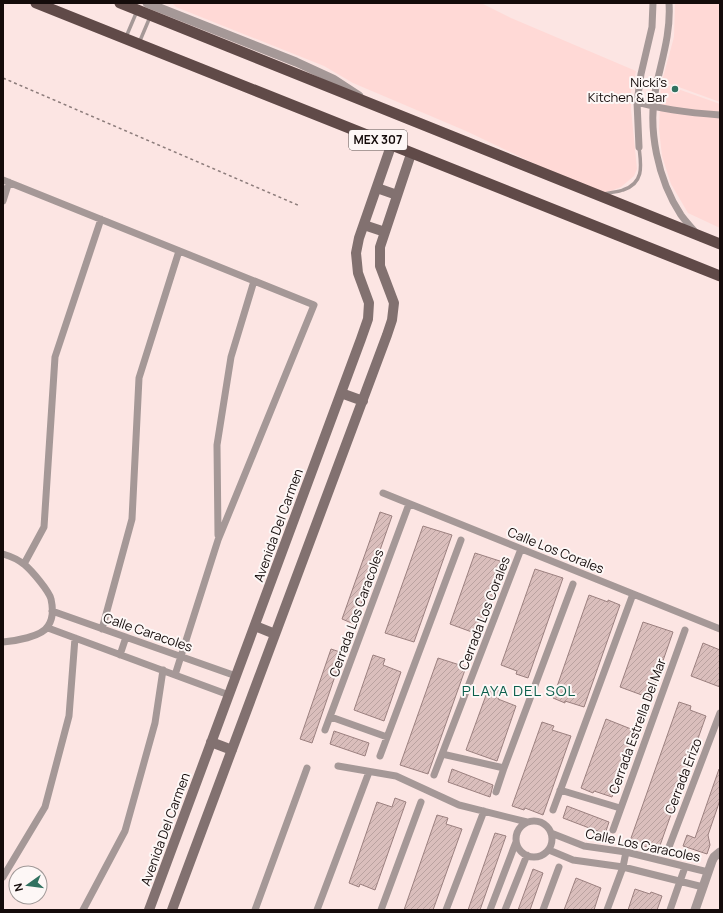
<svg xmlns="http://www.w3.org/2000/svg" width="723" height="913" viewBox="0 0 723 913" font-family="Manrope,sans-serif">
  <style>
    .built { fill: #ffd9d6 }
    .building { fill: url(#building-hatch); stroke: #9b807f }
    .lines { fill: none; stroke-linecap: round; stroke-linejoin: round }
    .path { stroke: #8c7c7b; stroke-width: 1.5; stroke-dasharray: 3 3; stroke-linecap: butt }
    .service { stroke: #a59897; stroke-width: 3.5 }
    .minor { stroke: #a59897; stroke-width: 7 }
    .tertiary { stroke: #a59897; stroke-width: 9 }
    .secondary { stroke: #827170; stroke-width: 10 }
    .trunk { stroke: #604a48; stroke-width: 11 }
    .poi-dot { fill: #317160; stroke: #fdf7f6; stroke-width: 1.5 }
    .labels { text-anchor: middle; stroke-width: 4; stroke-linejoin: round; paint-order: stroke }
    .shield { fill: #fdf7f6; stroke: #5a5251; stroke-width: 1 }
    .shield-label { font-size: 12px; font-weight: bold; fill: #140b0a }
    .poi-label { font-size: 13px; fill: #140b0a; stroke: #fdf7f6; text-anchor: end }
    .street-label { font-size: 13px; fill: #140b0a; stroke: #fdf7f6 }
    .quarter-label { font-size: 15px; letter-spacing: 1px; fill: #0c5f4c; stroke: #fdf7f6 }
  </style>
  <defs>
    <pattern id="building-hatch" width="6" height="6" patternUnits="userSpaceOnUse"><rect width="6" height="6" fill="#dabebc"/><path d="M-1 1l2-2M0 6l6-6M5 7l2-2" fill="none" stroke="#baa2a0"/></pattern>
  </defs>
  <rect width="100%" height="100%" fill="#fce5e3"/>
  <path class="built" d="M172 3H481L511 18 636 71 631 92V109L637 169 634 176 621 187 600 195 466 131 353 83 324 66 176 7Z
    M675 3H720V102L662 81 674 37Z
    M661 83 720 104V228L688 213 671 184 662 156 659 129Z"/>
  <path class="building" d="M380 512 392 516 354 624 342 619Z
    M423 526 452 535 414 642 385 633Z
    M475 553 506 563 480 635 450 624Z
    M535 569 563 578 528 678 516 674 517 671 501 665Z
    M589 595 608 602V600L620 605 584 707 565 701V703L553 698Z
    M643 622 673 632 650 698 620 687Z
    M703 643 720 650V687L691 676Z
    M331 649 343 653 312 743 300 739Z
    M373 655 385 659 383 665 401 672 384 721 354 710Z
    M438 658 466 667 428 774 400 765Z
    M489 687 501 692 498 699 516 706 497 761 466 750Z
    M679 702 691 706 690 710 706 716 658 851 630 841Z
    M606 719 636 731 612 797 594 791 593 793 581 788Z
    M542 722 554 726 552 730 571 736 543 815 525 808 524 810 512 806Z
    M334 731 369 743 365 756 330 744Z
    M452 769 493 785 490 797 448 782Z
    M719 769H720V800L708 835 710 845 707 854 683 846 687 835 695 838Z
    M395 798 406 802 375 890 360 884 359 887 349 883 377 802 392 807Z
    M567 806 609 822 605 834 563 818Z
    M437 815 448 818 446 824 462 829 433 910H404Z
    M495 833 506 836 480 910H468Z
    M533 869 543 873 530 910H518Z
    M576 878 601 888 594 910H564Z
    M635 889 650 894 651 892 662 896 657 910H628Z"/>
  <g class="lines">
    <path class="path" d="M3 78 300 206"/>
    <path class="service" d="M126 37 137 11
      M139 43 150 17
      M604 194C611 192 618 192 623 190 645 183 641 164 639 147"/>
    <path class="minor" d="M669 3C671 32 662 59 656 87 647 129 658 180 681 215 686 222 692 228 697 234
      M637 102C663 110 692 113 720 115
      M639 147 637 102 641 74 652 27 653 3
      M3 180 314 305 218 540 175 675
      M3 201 9 182
      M383 493 720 629
      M218 535 217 445 231 357 254 281
      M3 554C10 556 20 561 25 565 32 571 49 591 51 599 53 608 53 619 48 626 42 637 14 641 3 642
      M24 564 44 527 55 357 101 219
      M52 611 236 676
      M48 628 229 695
      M102 629 132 519 139 378 179 251
      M120 655 126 637
      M331 717 387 737
      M325 730 409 504
      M442 754 504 768
      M380 756 461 540
      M338 766 396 776 459 805 527 822
      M434 775 521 549
      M560 790 620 808
      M496 792 504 768 573 584
      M553 810 633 594
      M516 839a18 18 0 1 1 36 0a18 18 0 1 1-36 0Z
      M613 830 685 630
      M551 833 584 846 626 852 708 872
      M669 847 720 713
      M549 850 573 860 623 867 703 887
      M3 877 45 807 69 716 75 638
      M83 910 125 831 155 723 163 670
      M255 910 307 768
      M317 910 369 772
      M381 910 421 802
      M446 910 484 811
      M490 910 516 842
      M505 910 527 855
      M543 910 559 867
      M607 910 623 867 626 852
      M670 910 685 867"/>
    <path class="tertiary" d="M147 3 296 62 333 79 359 96
      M695 910 712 861 714 857 720 852"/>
    <path class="secondary" d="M377 188 397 195
      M364 225 385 232
      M341 393 363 401
      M255 626 275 634
      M211 742 232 750
      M149 910 361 339 368 319 369 303 358 273 356 253 359 238 391 146
      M172 910 387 335 392 320 394 303 380 266V247L411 154"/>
    <path class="trunk" d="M36 3 720 276
      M120 3 720 244"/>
  </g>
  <circle class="poi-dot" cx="675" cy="89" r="4"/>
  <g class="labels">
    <rect class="shield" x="349" y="130" width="58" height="20" rx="3"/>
    <g class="shield-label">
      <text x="378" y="144">MEX 307</text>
    </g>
    <g class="poi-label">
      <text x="667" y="87">Nicki's<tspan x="667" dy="15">Kitchen &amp; Bar</tspan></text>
    </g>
    <g class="street-label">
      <text transform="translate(278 525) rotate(-70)" y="5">Avenida Del Carmen</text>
      <text transform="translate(556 550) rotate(22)" y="5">Calle Los Corales</text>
      <text transform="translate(356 613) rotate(-70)" y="5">Cerrada Los Caracoles</text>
      <text transform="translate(484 613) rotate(-69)" y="5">Cerrada Los Corales</text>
      <text transform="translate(148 632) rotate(19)" y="5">Calle Caracoles</text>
      <text transform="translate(637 726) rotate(-70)" y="5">Cerrada Estrella Del Mar</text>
      <text transform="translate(683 776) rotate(-69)" y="5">Cerrada Erizo</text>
      <text transform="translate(165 829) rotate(-70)" y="5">Avenida Del Carmen</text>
      <text transform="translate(643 845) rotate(12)" y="5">Calle Los Caracoles</text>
    </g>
    <g class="quarter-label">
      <text x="519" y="696">PLAYA DEL SOL</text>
    </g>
  </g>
  <rect width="723" height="913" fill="none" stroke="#140b0a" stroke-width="8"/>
  <g transform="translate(28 885) rotate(256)"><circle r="19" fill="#fdf7f6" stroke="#a09998"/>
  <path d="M0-3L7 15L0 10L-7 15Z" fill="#317160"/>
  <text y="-6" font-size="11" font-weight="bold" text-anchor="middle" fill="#140b0a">N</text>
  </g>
</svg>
